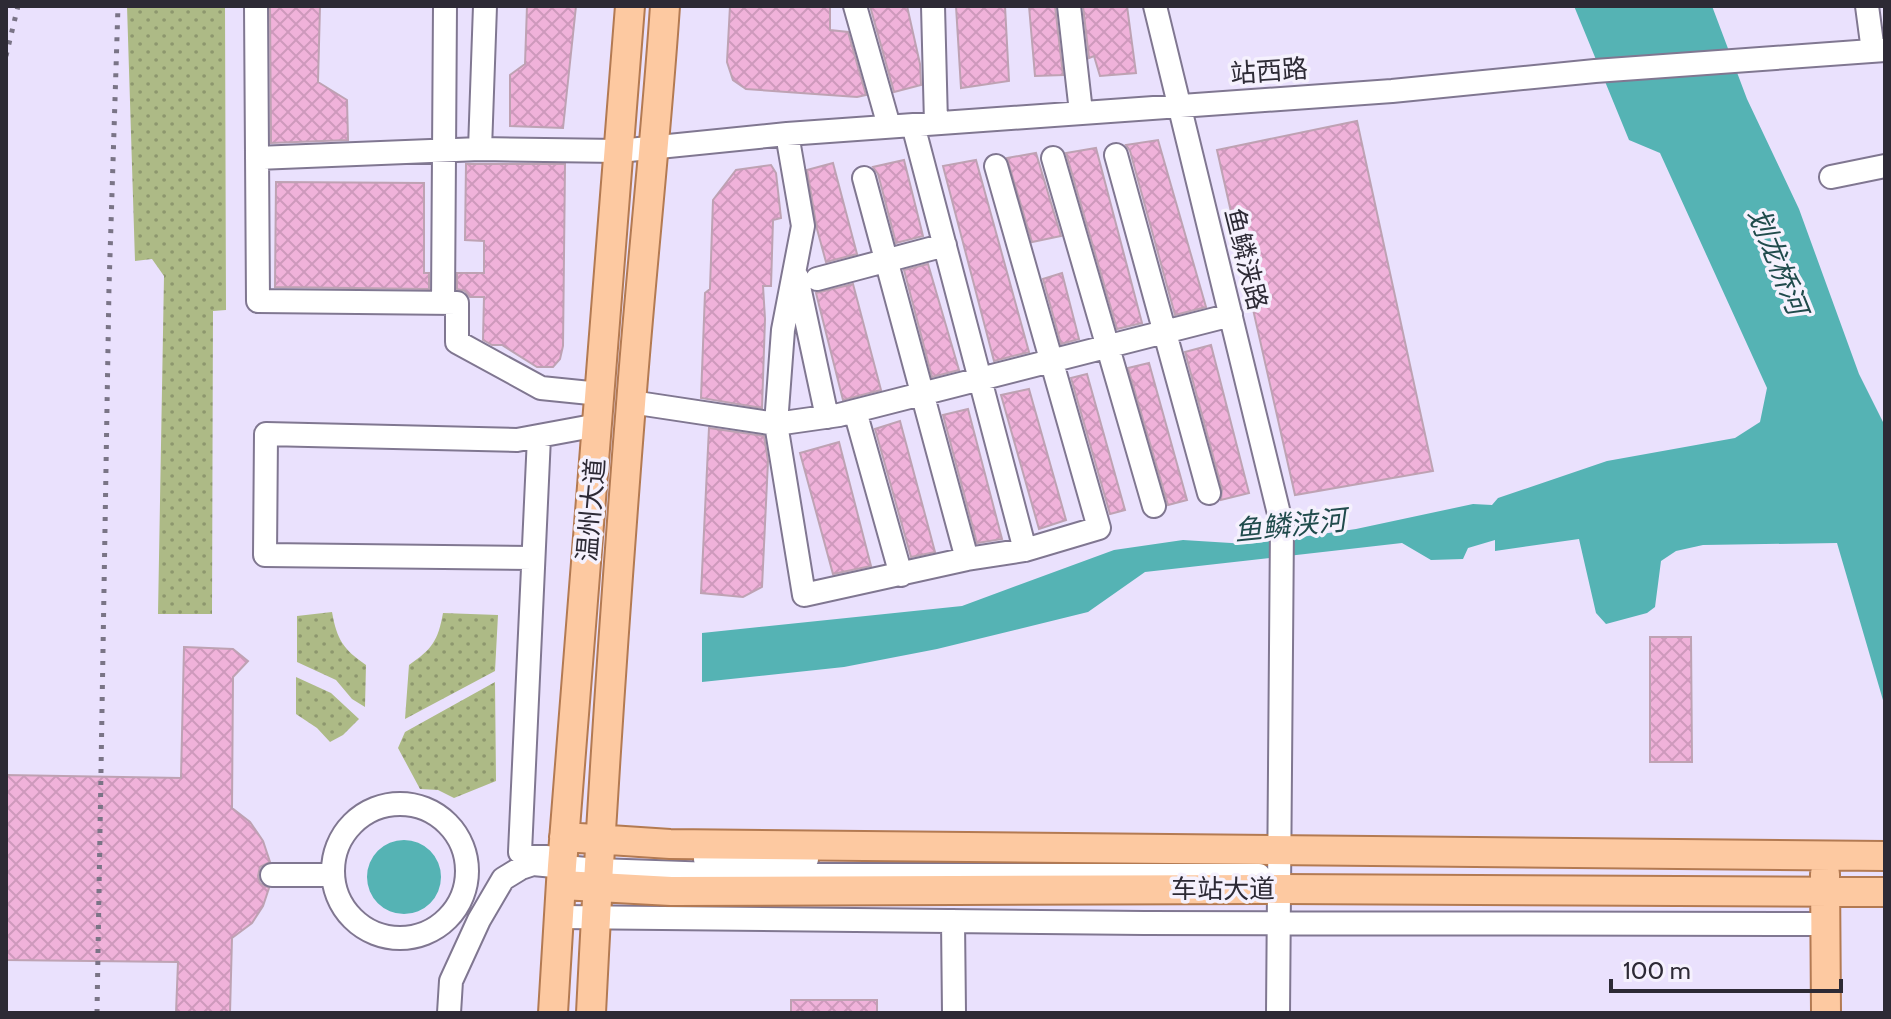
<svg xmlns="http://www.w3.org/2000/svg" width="1891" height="1019" viewBox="0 0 1891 1019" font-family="Cabin,'Noto Sans SC',sans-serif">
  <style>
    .grass { fill: url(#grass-dots) }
    .water { fill: #55b3b4 }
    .building { fill: url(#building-cross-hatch); stroke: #bea2b3; stroke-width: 2 }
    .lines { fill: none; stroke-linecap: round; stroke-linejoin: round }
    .minor-casing { stroke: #807791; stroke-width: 26 }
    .major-casing { stroke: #b37a52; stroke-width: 32 }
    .minor { stroke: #fff; stroke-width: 22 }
    .major { stroke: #fdc9a1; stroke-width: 28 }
    .rail { stroke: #7a7486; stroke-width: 5; stroke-dasharray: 4 8; stroke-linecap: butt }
    .labels { text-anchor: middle; stroke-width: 7; stroke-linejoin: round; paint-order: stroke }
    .street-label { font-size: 26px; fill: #2d2a35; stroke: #f5f1fd }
    .water-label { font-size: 28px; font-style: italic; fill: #204b4c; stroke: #f5f1fd }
  </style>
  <defs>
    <pattern id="grass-dots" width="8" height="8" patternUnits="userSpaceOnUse" patternTransform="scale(2)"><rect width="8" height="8" fill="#adba86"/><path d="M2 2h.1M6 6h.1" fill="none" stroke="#8d976e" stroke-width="1.8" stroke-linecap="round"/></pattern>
    <pattern id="building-cross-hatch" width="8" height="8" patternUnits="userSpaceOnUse" patternTransform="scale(2)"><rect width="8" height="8" fill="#f0b2da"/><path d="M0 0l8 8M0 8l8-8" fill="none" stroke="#ce99bc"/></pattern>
  </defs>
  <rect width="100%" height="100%" fill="#eae1fd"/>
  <path class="grass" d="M127 6H225L226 310 213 311 212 614H158L164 276 152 259 135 261Z
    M332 612C337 640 343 649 366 665L365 707 352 699 336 680 297 662V616Z
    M443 613 498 615 495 671 405 719 409 665C432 649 438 641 443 613Z
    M296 677 331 693 359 719 343 735 330 742 317 728 296 714Z
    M495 682 496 781 454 798 438 790 420 789 398 748 405 732Z"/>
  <path class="water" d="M1574 6H1712L1747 99 1799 209 1859 374 1885 426V707L1837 543 1703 545 1676 551 1661 561 1655 607 1647 613 1606 624 1596 613 1579 539 1495 551V540L1468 548 1463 559 1431 560 1402 543 1145 572 1088 612 937 649 844 667 702 682V633L962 606 1114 550 1183 540 1247 544 1301 537 1356 529 1473 504 1492 505 1498 498 1607 461 1735 438 1760 422 1767 388 1660 153 1629 140Z
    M367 877a37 37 0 1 1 74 0a37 37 0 1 1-74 0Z"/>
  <path class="building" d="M270 6H320L318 82 347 100 348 140 271 143Z
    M527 6H576L563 128 510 126V75L525 64Z
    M730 6H830V30L848 32 866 95 857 97 746 89 733 80 727 62Z
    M870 6H907L920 64 921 85 894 92Z
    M956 6H1005L1009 81 961 88Z
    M1029 6H1055L1063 75 1035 76Z
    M1083 6H1127L1136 73 1100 76 1094 56 1089 58Z
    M1357 121 1433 471 1295 495 1217 150Z
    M1158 140 1206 307 1175 315 1130 151 1126 145Z
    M1096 148 1142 323 1117 329 1066 153Z
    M1036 153 1061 236 1032 242 1007 158Z
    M904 160 923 236 896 243 878 174 873 167Z
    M976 160 1029 352 994 361 943 166Z
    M833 163 857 254 826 262 817 229 807 170Z
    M466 164H565L563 346 560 359 553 367H537L502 345H492L483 340 484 297H470L465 291 457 289V273H484V241L465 240Z
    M771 165 776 173 781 218 773 220 771 286H763L765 319 762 408 701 398 705 293 710 289 713 200 736 170Z
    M276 182 424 183V273H429V289L275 287Z
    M928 264 959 370 932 377 904 270Z
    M1062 273 1079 339 1061 344 1043 279Z
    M853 284 881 390 843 400 816 293Z
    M1211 345 1249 493 1221 500 1222 489 1185 352Z
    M1149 363 1187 500 1168 505 1128 368Z
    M1087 374 1125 510 1110 514 1071 378Z
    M1029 389 1066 520 1039 529 1001 395Z
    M968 409 1002 539 977 543 943 415Z
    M900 421 935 552 911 557 875 429Z
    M709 428 764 436 768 461 762 587 743 597 701 593Z
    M839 442 871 566 833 574 800 453Z
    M1650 637H1691L1692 762H1650Z
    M184 647 233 649 248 661 233 677 232 808 250 822 263 841 270 862 260 867 258 876 260 883 269 888 263 906 252 923 232 938 230 1013H176L178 962 6 960V775L181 778Z
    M791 1000H877V1013H791Z"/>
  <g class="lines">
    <g class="minor-casing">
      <path id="minor" d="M256 6 258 301 457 303V342L541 388 600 394
        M855 6 889 126
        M933 6 936 123
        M1069 6 1081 112
        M1155 6 1282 526 1278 1013
        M1867 6 1873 51
        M913 125 1025 550
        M787 134 803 226 783 330 776 424 804 595 967 559 1025 550 1099 528 996 166
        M480 149 485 6
        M1116 155 1209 493
        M257 158 480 149 619 151 787 134 1392 91 1595 71 1885 50
        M1053 158 1154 506
        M1831 177 1885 166
        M864 178 967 559
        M797 277 827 417
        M817 279 945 245
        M443 303 445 6
        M631 402 776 424 839 415 1231 315
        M855 411 901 575
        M539 437 520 852 531 857H547
        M533 558 265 555 266 434 517 440 598 425
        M333 871a67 67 0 1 1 134 0a67 67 0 1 1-134 0Z
        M705 859H807
        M272 875H333
        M560 917 1144 923 1825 924
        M953 921 954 1013
        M449 1013 451 981 479 920 503 879 521 868 533 864 597 870 743 875H1259"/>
    </g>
    <g class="major-casing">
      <path id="major" d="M564 837 670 844 1885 856
        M1825 874 1826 1013
        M562 885 671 891 1281 889 1885 892
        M553 1013 562 866 630 6
        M591 1013C601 810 615 607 631 404 641 271 656 139 665 6"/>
    </g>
    <use href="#minor" class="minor"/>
    <use href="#major" class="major"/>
    <path class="rail" d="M6 56 18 6
      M97 1013 109 287 118 6"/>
  </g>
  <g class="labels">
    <g class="street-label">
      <text transform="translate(1269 71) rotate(-4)" y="9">站西路</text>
      <text transform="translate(1246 259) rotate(76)" y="9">鱼鳞浃路</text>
      <text transform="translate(591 510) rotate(-85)" y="9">温州大道</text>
      <text x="1223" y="898">车站大道</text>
    </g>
    <g class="water-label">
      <text transform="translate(1778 261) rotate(68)" y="10">划龙桥河</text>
      <text transform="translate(1290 525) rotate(-6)" y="10">鱼鳞浃河</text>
    </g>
  </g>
  <rect width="1891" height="1019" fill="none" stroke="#2d2a35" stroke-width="16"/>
  <path d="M1611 979v12h230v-12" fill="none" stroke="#2d2a35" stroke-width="4"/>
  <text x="1623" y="979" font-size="24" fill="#2d2a35" stroke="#f5f1fd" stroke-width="6" paint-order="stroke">100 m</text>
</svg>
